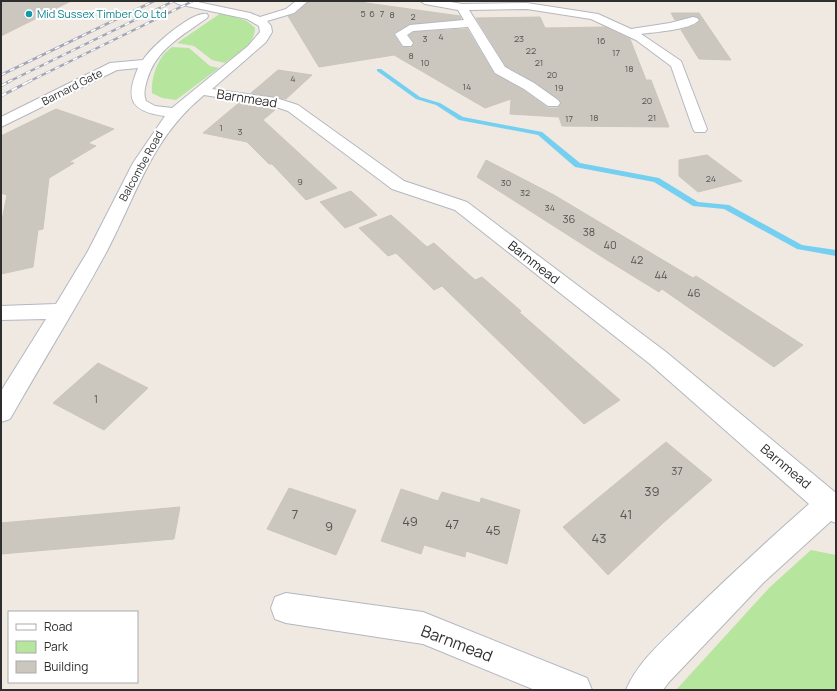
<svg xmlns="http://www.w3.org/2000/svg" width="837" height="691" viewBox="0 0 837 691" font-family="Manrope,sans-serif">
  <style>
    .green { fill: #b6e59e }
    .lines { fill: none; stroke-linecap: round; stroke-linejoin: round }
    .stream { fill: #75cff0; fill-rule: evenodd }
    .building { fill: #cbc7bf; stroke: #cbc5ba }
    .minor-casing { stroke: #b4b7c1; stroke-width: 2 }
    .minor { fill: #fff; fill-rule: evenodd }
    .rail-far1-casing { stroke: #a3a6b8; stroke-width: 2.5 }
    .rail-casing { stroke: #a3a6b8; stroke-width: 3 }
    .rail-far1 { stroke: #fff; stroke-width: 1.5; stroke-dasharray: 5; stroke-linecap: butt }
    .rail { stroke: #fff; stroke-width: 2; stroke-dasharray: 6; stroke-linecap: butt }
    .culture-dot { fill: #0f9aa8; stroke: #fff; stroke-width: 1.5 }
    .labels { text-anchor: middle; stroke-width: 4; stroke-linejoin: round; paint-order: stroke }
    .far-number-label { font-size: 9px; fill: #555452 }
    .far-culture-label { font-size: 11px; fill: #0d838f; stroke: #fff; text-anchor: start }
    .far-street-label { font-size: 11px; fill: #2e2e2e; stroke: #fff }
    .number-label { font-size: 11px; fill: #555452 }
    .street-label { font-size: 13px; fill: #2e2e2e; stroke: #fff }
    .near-number-label { font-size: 13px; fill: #555452 }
    .near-street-label { font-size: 16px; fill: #2e2e2e; stroke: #fff }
  </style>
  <rect width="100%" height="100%" fill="#efe9e1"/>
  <path class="green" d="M221 13 247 21 255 28C255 44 237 54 225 63L212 60 194 46 177 43Z
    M172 47 189 48 210 66 219 68 176 100 162 98 152 93C151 77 158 56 172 47Z
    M811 550 836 555V690H676L770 587Z"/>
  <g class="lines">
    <path class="stream" d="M377 69H381L420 97 440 103 463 117 542 132 580 163 659 178 698 202 729 205 802 245 836 250V256L797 249 724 209 693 206 654 182 575 167 538 135 459 120 436 105 416 99 377 71Z"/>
  </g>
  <path class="building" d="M1 1H71L1 36Z
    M309 1H352L460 16 461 19 410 24 394 33V35L402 47 411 48 414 43 409 35 414 32 467 29 494 74 523 90 548 108H558L561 102 535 82 506 66 476 18 540 17 545 28 605 27 630 39 646 80H651L669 127 562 126 559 117 510 114 511 99 485 108 394 55 319 67 288 16 295 14Z
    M671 13H699L731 60 699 59 681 30 695 25 700 19 693 16 675 20Z
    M278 70 312 75 286 99 251 93Z
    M240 102 276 109 263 120 337 188 306 200 272 164H269L247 142 203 133Z
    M56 109 114 129 88 143 96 146 69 162 74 163 49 178 43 229 38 230 33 267 1 274V225L7 195 1 193V136Z
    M707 155 742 181 698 192 679 176V160Z
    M486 160 554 195 693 278 696 276 803 345 774 367 662 289 659 292 607 260 477 177Z
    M351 191 377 215 345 228 320 202Z
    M391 215 427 247 434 243 475 280 482 277 521 311 519 312 620 400 584 424 442 286 434 290 396 253 388 256 359 228Z
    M98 363 148 388 104 430 53 403Z
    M666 442 712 480 662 524 608 575 563 527Z
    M289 488 356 510 336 555 267 529Z
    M401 489 438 501 442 492 480 503 481 498 520 510 507 564 466 551 465 557 424 545 421 554 381 541Z
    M180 507 174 539 1 554V523Z"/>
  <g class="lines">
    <g class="minor-casing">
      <path id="minor" d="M173 1H193L250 13 260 17 286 9 296 1H308L294 13 267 21 271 26 272 32 266 42 212 89 276 98 298 105 404 181 467 202 666 352 836 493V523L831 521 763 583 669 682 663 690H626C638 661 664 640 686 618 726 579 767 541 809 504L650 364 455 210 392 189 288 111 273 106 204 95C151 138 137 194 107 251 76 308 42 363 10 419L1 422V391L46 319 1 320V306L56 304 88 251 133 163 165 116C130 111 125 99 138 68L117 70 1 127V117L110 63 143 60C151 47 193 10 207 14L208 16 207 18C182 36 156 49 147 80 145 87 143 94 146 101L155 106 172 108 248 46 260 32 259 26 247 19 178 4Z
        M420 1H445L462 4 527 3 598 14 631 29 670 23 693 17 697 18 699 20C691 30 654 32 641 34L681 61 707 129 705 132H695L693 129 671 66 636 40 591 19 527 9 469 10 505 67 534 83 558 100 560 103 558 106H548L524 89 495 73 468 27 413 31 407 35 413 43 411 46H403L395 34 410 25 464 20 458 10 425 4Z
        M286 593 423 612 587 678 592 690H535L423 644 286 623 275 619 271 608 275 597Z"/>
    </g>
    <use href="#minor" class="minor"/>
    <g class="rail-far1-casing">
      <path id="rail-far1" d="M1 75 154 1
        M8 82 174 1
        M28 82 193 1"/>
    </g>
    <g class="rail-casing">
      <path id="rail" d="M1 86 10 81
        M1 96 30 81"/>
    </g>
    <use href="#rail-far1" class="rail-far1"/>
    <use href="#rail" class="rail"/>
  </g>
  <circle class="culture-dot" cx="29" cy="14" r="4"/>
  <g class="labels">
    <g class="far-number-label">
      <text x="363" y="17">5</text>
      <text x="372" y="17">6</text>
      <text x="382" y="17">7</text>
      <text x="392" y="18">8</text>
      <text x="413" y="20">2</text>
      <text x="441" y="40">4</text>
      <text x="425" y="42">3</text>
      <text x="519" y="42">23</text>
      <text x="601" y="44">16</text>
      <text x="531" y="54">22</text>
      <text x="616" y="56">17</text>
      <text x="411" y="59">8</text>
      <text x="425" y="66">10</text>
      <text x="539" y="66">21</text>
      <text x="629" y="72">18</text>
      <text x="552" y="78">20</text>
      <text x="293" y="82">4</text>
      <text x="467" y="90">14</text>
      <text x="559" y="91">19</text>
      <text x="647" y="104">20</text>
      <text x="594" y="121">18</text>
      <text x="652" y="121">21</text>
      <text x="569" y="122">17</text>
      <text x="221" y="131">1</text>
      <text x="240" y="135">3</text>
      <text x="711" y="182">24</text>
      <text x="300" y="185">9</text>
      <text x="506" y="186">30</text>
      <text x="525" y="196">32</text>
      <text x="550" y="211">34</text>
    </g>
    <g class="far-culture-label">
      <text x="37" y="18">Mid Sussex Timber Co Ltd</text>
    </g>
    <g class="far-street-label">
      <text transform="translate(72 87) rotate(-27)" y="4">Barnard Gate</text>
      <text transform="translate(141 166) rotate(-61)" y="4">Balcombe Road</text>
    </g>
    <g class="number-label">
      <text x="569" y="223">36</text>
      <text x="589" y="236">38</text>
      <text x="610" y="249">40</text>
      <text x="637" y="264">42</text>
      <text x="661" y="279">44</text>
      <text x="694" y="297">46</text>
      <text x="96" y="403">1</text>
      <text x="677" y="475">37</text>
    </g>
    <g class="street-label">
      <text transform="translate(247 98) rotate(9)" y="5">Barnmead</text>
      <text transform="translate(534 262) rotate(38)" y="5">Barnmead</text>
      <text transform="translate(786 466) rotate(40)" y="5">Barnmead</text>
    </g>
    <g class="near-number-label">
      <text x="652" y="496">39</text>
      <text x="295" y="519">7</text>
      <text x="626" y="519">41</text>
      <text x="410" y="526">49</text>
      <text x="452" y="529">47</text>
      <text x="329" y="531">9</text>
      <text x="493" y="535">45</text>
      <text x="599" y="543">43</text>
    </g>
    <g class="near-street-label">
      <text transform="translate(457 643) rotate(21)" y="6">Barnmead</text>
    </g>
  </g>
  <rect width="837" height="691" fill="none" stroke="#2e2e2e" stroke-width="4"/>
  <rect x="8" y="611" width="130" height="72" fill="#ffffff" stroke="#ababab"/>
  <rect x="16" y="624" width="20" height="6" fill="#ffffff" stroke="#ababab"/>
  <text x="44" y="631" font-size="12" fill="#2e2e2e">Road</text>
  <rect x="16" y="641" width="20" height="12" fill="#b6e59e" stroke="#ababab"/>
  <text x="44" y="651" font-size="12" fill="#2e2e2e">Park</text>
  <rect x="16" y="661" width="20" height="12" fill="#cbc7bf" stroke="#ababab"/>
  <text x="44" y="671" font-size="12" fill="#2e2e2e">Building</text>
</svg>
